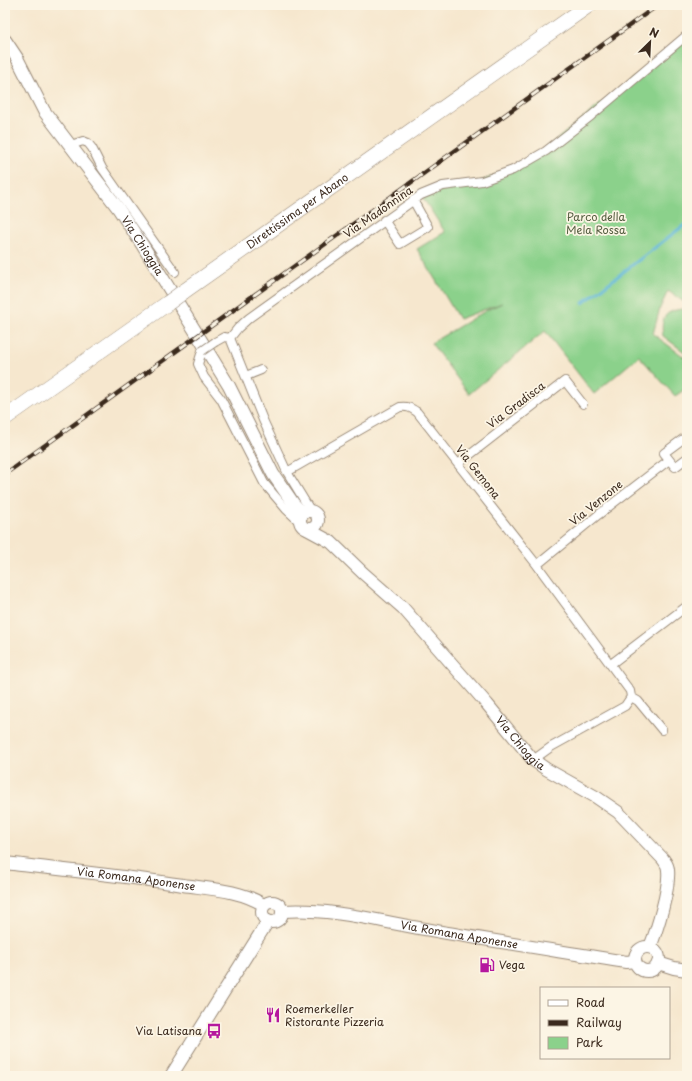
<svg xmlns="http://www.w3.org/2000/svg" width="692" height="1081" viewBox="0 0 692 1081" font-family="'Playpen Sans',sans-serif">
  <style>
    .green { fill: #8bd18b; stroke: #637e54 }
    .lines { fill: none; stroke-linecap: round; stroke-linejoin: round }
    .stream { stroke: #5bb6d9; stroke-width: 3 }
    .street-casing { stroke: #988876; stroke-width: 10 }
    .secondary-casing { stroke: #988876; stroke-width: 14 }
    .highway-casing { stroke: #988876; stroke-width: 16 }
    .street { stroke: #fff; stroke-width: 8 }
    .secondary { stroke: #fff; stroke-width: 12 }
    .highway { stroke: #fff; stroke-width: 15 }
    .rail-casing { stroke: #3b2a1e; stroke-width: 4.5 }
    .rail { stroke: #fcf5e5; stroke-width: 3; stroke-dasharray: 9; stroke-linecap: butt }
    .street-bridge-casing { stroke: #988876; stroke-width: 10; stroke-linecap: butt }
    .highway-bridge-casing { stroke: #988876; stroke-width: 16; stroke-linecap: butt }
    .street-bridge { stroke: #fff; stroke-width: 8 }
    .highway-bridge { stroke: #fff; stroke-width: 15 }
    .labels { text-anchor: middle; stroke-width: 3.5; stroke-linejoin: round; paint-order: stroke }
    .street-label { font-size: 11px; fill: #3b2a1e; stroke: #fcf5e5 }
    .park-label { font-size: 11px; fill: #535c3f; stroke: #fcf5e5 }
    .poi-label { font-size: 11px; fill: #3b2a1e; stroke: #fcf5e5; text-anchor: start }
  </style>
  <rect width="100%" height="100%" fill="#fcf5e5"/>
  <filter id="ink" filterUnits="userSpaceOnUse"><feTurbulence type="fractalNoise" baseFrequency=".025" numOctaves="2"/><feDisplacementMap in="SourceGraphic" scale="8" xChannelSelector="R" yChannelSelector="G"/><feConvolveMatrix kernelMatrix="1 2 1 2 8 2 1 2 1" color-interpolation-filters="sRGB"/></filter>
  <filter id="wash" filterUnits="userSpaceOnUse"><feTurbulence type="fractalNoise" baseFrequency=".012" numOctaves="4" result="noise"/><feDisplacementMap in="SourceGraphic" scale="16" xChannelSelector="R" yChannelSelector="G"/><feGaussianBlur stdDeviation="0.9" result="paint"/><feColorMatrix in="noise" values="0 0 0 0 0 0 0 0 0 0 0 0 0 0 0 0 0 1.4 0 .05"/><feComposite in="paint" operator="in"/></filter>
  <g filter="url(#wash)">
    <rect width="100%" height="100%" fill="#f6e7ce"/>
    <path class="green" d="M687 35V304L668 291 660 308 653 334 687 359V388L675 396 639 356 594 394 545 331 469 394 431 343 487 310 502 303 459 319 417 249 445 232 421 195 482 181 532 159Z
      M684 309 687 311V354L663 336C660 317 666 310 684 309Z"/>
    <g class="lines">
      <path class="stream" d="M583 303 687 223"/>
    </g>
  </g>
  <g filter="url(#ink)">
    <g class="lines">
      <g class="street-casing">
        <path id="street" d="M72 148 74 144 83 141 88 143 92 148 102 168 175 272
          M384 220 400 244 428 227 413 200
          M230 338 238 328 249 318 421 195 443 186 482 181 513 170 546 151 591 116 687 35
          M230 338 263 420 287 472 312 513
          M215 342 224 337 230 338
          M202 351 198 364 204 377 221 399 264 483 286 509 301 523
          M246 376 261 370
          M687 436 664 453 675 467 687 458
          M458 464 565 381 583 404
          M287 472 400 407C408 406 411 408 417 412L537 565 630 691 631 697 625 706 551 747 533 760
          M537 565 598 515 669 460
          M611 664 687 606
          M631 697 638 701 662 730"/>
      </g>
      <g class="secondary-casing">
        <g id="secondary">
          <path id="s1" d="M5 40 17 58 44 111 118 208 143 246 229 386 273 474 293 503 303 514"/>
          <circle cx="309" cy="520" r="9"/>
          <path id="s2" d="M307 529 331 542 363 573 403 608 487 704 533 760 546 769 596 797 618 812 663 859C665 862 668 865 668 870 670 888 657 930 650 947"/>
          <path id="s3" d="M5 863C64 870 124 876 183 885 211 889 240 890 264 905"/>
          <circle cx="272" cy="912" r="10"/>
          <path id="s4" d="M283 911C331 908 378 921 425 929 491 941 559 951 626 962L635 961"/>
          <circle cx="647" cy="959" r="12"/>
          <path d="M658 963 674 968 687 970"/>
          <path d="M171 1076 268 921"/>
        </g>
      </g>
      <g class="highway-casing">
        <g id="highway">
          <path id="s5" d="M183 292 589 5"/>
          <path d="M5 418 168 303"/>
        </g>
      </g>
      <use href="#street" class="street"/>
      <use href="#secondary" class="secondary"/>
      <use href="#highway" class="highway"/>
      <g class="rail-casing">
        <path id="rail" d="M5 474 658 5"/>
      </g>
      <use href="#rail" class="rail"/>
      <g class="street-bridge-casing">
        <path id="street-bridge" d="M202 351 215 342"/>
      </g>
      <g class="highway-bridge-casing">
        <path id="highway-bridge" d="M168 303 183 292"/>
      </g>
      <use href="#street-bridge" class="street-bridge"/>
      <use href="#highway-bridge" class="highway-bridge"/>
    </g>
  </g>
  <defs>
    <g id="fuel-bare" transform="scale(1.2)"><path d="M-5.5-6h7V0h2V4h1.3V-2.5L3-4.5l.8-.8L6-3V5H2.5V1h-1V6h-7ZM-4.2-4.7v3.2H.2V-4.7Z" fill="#b5179e" stroke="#fcf5e5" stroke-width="2.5" paint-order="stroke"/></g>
    <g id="restaurant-bare" transform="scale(1.2)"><path d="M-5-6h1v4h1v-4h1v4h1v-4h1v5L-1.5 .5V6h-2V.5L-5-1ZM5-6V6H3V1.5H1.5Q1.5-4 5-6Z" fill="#b5179e" stroke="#fcf5e5" stroke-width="2.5" paint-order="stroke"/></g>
    <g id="bus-bare" transform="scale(1.2)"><path d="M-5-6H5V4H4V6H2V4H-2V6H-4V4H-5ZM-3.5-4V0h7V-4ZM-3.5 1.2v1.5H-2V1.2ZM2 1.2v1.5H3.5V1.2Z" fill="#b5179e" stroke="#fcf5e5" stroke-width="2.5" paint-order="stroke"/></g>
  </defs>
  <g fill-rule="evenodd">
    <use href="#fuel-bare" x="487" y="965"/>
    <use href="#restaurant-bare" x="273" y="1015"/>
    <use href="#bus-bare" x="214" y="1031"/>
  </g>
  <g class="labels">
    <g class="street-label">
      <text dy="4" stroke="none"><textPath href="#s5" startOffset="140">Direttissima per Abano</textPath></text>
      <text transform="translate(378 212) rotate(-35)" y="4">Via Madonnina</text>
      <text dy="4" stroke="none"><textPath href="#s1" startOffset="248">Via Chioggia</textPath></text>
      <text transform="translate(516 405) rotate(-37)" y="4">Via Gradisca</text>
      <text transform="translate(478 472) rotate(52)" y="4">Via Gemona</text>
      <text transform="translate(596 503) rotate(-39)" y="4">Via Venzone</text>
      <text dy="4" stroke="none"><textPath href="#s2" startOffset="304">Via Chioggia</textPath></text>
      <text dy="4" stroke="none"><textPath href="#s3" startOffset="132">Via Romana Aponense</textPath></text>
      <text dy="4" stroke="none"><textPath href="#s4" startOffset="178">Via Romana Aponense</textPath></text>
    </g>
    <g class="park-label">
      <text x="596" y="221">Parco della<tspan x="596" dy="13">Mela Rossa</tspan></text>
    </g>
    <g class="poi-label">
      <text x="499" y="969">Vega</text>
      <text x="285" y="1013">Roemerkeller<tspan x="285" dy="13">Ristorante Pizzeria</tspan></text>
      <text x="202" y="1035" text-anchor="end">Via Latisana</text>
    </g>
  </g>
  <rect width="692" height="1081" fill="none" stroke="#fcf5e5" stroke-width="20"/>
  <rect x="540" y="987" width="130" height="72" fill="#fcf5e5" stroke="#afa495"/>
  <rect x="548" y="1000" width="20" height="6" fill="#ffffff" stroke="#afa495"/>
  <text x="576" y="1007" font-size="12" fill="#3b2a1e">Road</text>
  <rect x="548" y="1020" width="20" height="6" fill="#3b2a1e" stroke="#afa495"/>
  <text x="576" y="1027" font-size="12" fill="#3b2a1e">Railway</text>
  <rect x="548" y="1037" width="20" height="12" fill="#8bd18b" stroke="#afa495"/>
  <text x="576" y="1047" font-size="12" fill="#3b2a1e">Park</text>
  <g transform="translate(650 42) rotate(24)" stroke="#fcf5e5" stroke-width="3" paint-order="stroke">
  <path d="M0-3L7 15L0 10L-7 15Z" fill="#3b2a1e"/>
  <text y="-6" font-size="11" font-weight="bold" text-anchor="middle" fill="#3b2a1e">N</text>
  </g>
</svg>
